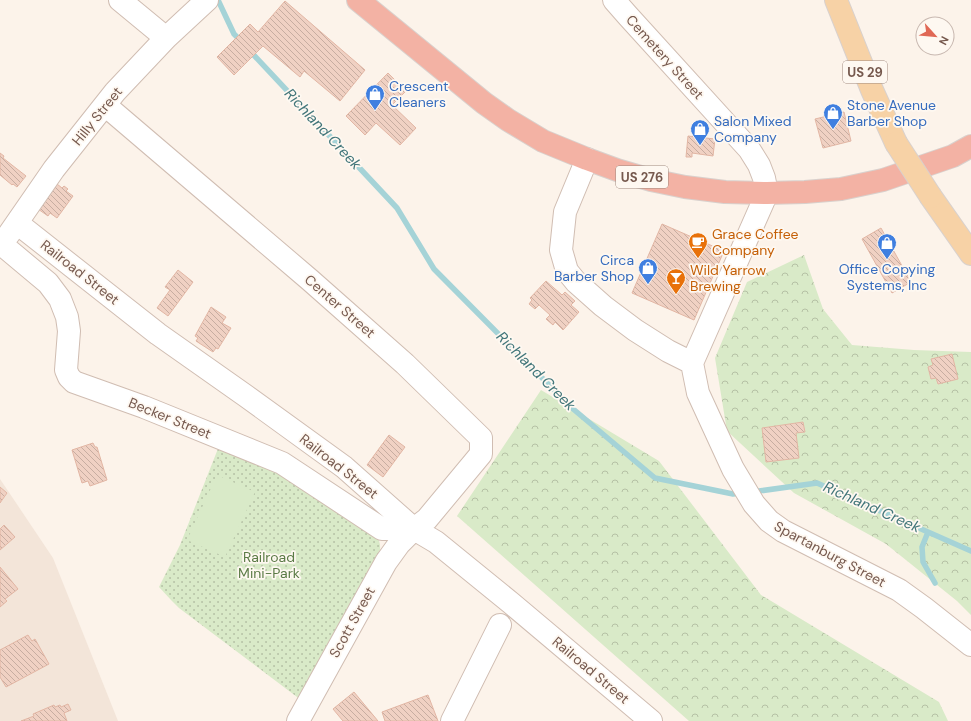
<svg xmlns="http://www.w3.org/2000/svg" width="971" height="721" viewBox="0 0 971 721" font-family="'DM Sans',sans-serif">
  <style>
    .residential { fill: #f3e5d9 }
    .forest { fill: url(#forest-crowns) }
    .park { fill: url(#park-dots) }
    .garden { fill: #d9eac8 }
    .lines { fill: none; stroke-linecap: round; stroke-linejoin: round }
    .stream { stroke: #a5d3d7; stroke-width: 5.5 }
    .building { fill: url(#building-back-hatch); stroke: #e2b6a4 }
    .minor-casing { stroke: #d0bdb2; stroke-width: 24 }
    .major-casing { stroke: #d9d1cd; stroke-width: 24 }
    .highway-casing { stroke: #d9d1cd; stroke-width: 24 }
    .minor { stroke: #fff; stroke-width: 22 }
    .major { stroke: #f7d2a6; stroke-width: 22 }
    .highway { stroke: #f3b2a4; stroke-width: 22 }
    .major-bridge-casing { stroke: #d9d1cd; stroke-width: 24; stroke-linecap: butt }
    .major-bridge { stroke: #f7d2a6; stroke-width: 22 }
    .labels { text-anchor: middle; stroke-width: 3.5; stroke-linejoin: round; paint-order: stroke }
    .shield { fill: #fef8f1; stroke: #9f897f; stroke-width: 1 }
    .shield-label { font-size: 13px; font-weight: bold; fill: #76594e }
    .street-label { font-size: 14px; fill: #76594e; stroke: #fef8f1 }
    .shop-label { font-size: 14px; fill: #366cbe; stroke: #fef8f1; text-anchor: start }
    .food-label { font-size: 14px; fill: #c56008; stroke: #fef8f1; text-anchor: start }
    .park-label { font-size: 14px; fill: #5b7b46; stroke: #fef8f1 }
    .water-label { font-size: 15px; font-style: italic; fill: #42767a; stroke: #fef8f1 }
  </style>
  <defs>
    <pattern id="forest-crowns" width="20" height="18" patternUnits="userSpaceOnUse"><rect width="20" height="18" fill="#d9eac8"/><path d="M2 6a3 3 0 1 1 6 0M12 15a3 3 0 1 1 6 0" fill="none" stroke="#b5c1a5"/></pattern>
    <pattern id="park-dots" width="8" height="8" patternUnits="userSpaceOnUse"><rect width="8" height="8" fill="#d9eac8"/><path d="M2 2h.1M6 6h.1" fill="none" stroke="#b5c1a5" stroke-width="1.8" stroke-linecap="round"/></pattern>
    <pattern id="building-back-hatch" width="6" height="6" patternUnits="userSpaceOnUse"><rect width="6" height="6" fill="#f0d1c3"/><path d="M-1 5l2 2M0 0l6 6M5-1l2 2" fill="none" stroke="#c7ada1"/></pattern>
  </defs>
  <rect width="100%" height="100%" fill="#fcf3ea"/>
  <path class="residential" d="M0 479 53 558 118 721H0Z"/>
  <path class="forest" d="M804 255 823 309 852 345 914 350 971 352V615L957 601 886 544 794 493 727 431 715 358 747 282Z
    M541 390 659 461 761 595 939 702 948 721H689L457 516Z"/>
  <path class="park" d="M221 441 238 448 376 534C384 549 379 553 373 568L301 700 179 608 171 600 159 587 180 545Z"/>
  <path class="garden" d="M217 475 255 492 225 557 187 540Z"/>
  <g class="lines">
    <path class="stream" d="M218 0 234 34 241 41
      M250 51 397 208 434 269 572 408 655 478 733 494 742 493
      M752 492 817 483 971 551
      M928 532 922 547 923 562 935 583"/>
  </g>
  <path class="building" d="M285 1 365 70 340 101 304 71 300 77 263 46 234 75 217 57 250 24 258 32Z
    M388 73 406 91 392 105 416 128 400 145 376 123 365 135 346 116Z
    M844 112 851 141 823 148 815 119Z
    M688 136 715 139 713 156 692 153V157H686Z
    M0 153 4 156 3 158 26 176 17 187 13 184 12 185 0 175Z
    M57 184 62 188 64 186 68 189 66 191 73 196 57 218 50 213 48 216 38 209Z
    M662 224 724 251 694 320 632 293Z
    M881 228 911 282 892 293 862 239Z
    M178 270 193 282 168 316 157 308 170 290 165 287Z
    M546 281 562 295 565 292 575 301 571 305 579 312 563 330 555 322 553 325 546 319 550 315 539 305 535 309 529 304 532 300 530 298Z
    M211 307 226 317 222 323 231 328 218 349 216 348 213 352 196 341 198 338 195 336Z
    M952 354 958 379 938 384 936 378 931 379 928 367 933 365 931 359Z
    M803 422 805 432 796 433 799 458 766 462 762 428Z
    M389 435 405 447 383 477 367 465Z
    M93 443 95 447H97L107 480 90 486 88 481 82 483 72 450Z
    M0 487 7 493 0 503Z
    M4 525 15 537 0 550V529Z
    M0 567 18 589 5 599 7 601 0 607Z
    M28 635 32 641 35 639 49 664 6 687 0 677V650Z
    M354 692 378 721H343L333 709Z
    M428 695 438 721H385L382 712Z
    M68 704 71 710 64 713 67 721H21L34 716 33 714 54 705 55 707 60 705 61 707Z"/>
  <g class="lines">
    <g class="minor-casing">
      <path id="minor" d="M120 0 166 38
        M614 0 628 16 749 149 759 165 764 178 767 193 692 363 698 393 733 469 754 504 769 521 783 531 899 590 924 608 971 645
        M105 105 310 280 405 364 481 438V454L427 519 414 529 399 544 386 562 298 721
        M587 159 565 212 561 250 567 271 576 282 603 306 635 330 668 351 692 363
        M17 223 158 334 246 396 344 467 414 529 436 542 511 603 651 721
        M9 234 54 169 115 92 166 38 207 0
        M0 243 48 283 60 299 67 317 69 331 66 370 69 377 74 382 144 407 282 463 382 529H414
        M452 721 500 625"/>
    </g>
    <g class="major-casing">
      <path id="major" d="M836 0 872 90 896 143
        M931 197 971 254"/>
    </g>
    <g class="highway-casing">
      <path id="highway" d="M358 0 484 103 508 120 543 141 587 159 617 170 651 180 685 187 725 192 767 193 805 192 841 189 883 180 953 156 971 146"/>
    </g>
    <use href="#minor" class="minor"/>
    <use href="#major" class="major"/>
    <use href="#highway" class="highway"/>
    <g class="major-bridge-casing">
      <path id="major-bridge" d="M896 143 931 197"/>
    </g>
    <use href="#major-bridge" class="major-bridge"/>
  </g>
  <defs>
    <g id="shop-pin" transform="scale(1)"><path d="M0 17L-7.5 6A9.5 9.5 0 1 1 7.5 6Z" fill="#3f7fe0" stroke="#fef8f1"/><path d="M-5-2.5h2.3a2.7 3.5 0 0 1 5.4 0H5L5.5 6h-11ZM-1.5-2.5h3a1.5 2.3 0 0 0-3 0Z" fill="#fff"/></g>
    <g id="cafe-pin" transform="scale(1)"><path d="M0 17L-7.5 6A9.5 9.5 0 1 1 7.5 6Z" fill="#e8710a" stroke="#fef8f1"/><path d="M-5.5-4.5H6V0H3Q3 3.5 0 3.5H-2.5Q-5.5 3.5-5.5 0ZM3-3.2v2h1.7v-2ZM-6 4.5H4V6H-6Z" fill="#fff"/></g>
    <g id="bar-pin" transform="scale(1)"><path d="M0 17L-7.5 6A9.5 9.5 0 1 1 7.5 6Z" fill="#e8710a" stroke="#fef8f1"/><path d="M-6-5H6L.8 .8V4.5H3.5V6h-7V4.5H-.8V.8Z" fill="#fff"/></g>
  </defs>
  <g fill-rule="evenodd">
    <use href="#shop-pin" x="375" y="94"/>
    <use href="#shop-pin" x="833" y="113"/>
    <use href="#shop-pin" x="700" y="129"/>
    <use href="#cafe-pin" x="698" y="242"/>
    <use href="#shop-pin" x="887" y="243"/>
    <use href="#shop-pin" x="648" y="268"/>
    <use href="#bar-pin" x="676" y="278"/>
  </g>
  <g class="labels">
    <g class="shield">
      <rect x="843" y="61" width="44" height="22" rx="3"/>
      <rect x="616" y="166" width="52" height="22" rx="3"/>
    </g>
    <g class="shield-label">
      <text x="865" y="77">US 29</text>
      <text x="642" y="182">US 276</text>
    </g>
    <g class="street-label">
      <text transform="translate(665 57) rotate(48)" y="5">Cemetery Street</text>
      <text transform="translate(97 116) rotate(-51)" y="5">Hilly Street</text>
      <text transform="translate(80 272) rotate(38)" y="5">Railroad Street</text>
      <text transform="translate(340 306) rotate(41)" y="5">Center Street</text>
      <text transform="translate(170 418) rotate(22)" y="5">Becker Street</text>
      <text transform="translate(339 466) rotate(38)" y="5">Railroad Street</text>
      <text transform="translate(830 554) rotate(28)" y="5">Spartanburg Street</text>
      <text transform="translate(352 622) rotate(-61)" y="5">Scott Street</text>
      <text transform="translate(591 670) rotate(40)" y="5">Railroad Street</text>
    </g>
    <g class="shop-label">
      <text x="389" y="91">Crescent<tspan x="389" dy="16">Cleaners</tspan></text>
      <text x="847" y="110">Stone Avenue<tspan x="847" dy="16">Barber Shop</tspan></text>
      <text x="714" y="126">Salon Mixed<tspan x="714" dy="16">Company</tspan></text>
      <text x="634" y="265" text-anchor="end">Circa<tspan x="634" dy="16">Barber Shop</tspan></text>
      <text x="887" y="274" text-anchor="middle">Office Copying<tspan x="887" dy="16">Systems, Inc</tspan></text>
    </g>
    <g class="food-label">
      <text x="712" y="239">Grace Coffee<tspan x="712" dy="16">Company</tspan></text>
      <text x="690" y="275">Wild Yarrow<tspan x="690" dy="16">Brewing</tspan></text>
    </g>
    <g class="park-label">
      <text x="269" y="562">Railroad<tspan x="269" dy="16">Mini-Park</tspan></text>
    </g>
    <g class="water-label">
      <text transform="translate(323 129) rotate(47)" y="5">Richland Creek</text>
      <text transform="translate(536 371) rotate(45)" y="5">Richland Creek</text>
      <text transform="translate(872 507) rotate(24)" y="5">Richland Creek</text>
    </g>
  </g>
  <g transform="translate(935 36) rotate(117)"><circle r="19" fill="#fef8f1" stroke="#c8b8b0"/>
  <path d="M0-3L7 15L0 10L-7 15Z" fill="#e06855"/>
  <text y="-6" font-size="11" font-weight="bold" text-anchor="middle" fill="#76594e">N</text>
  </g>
</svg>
